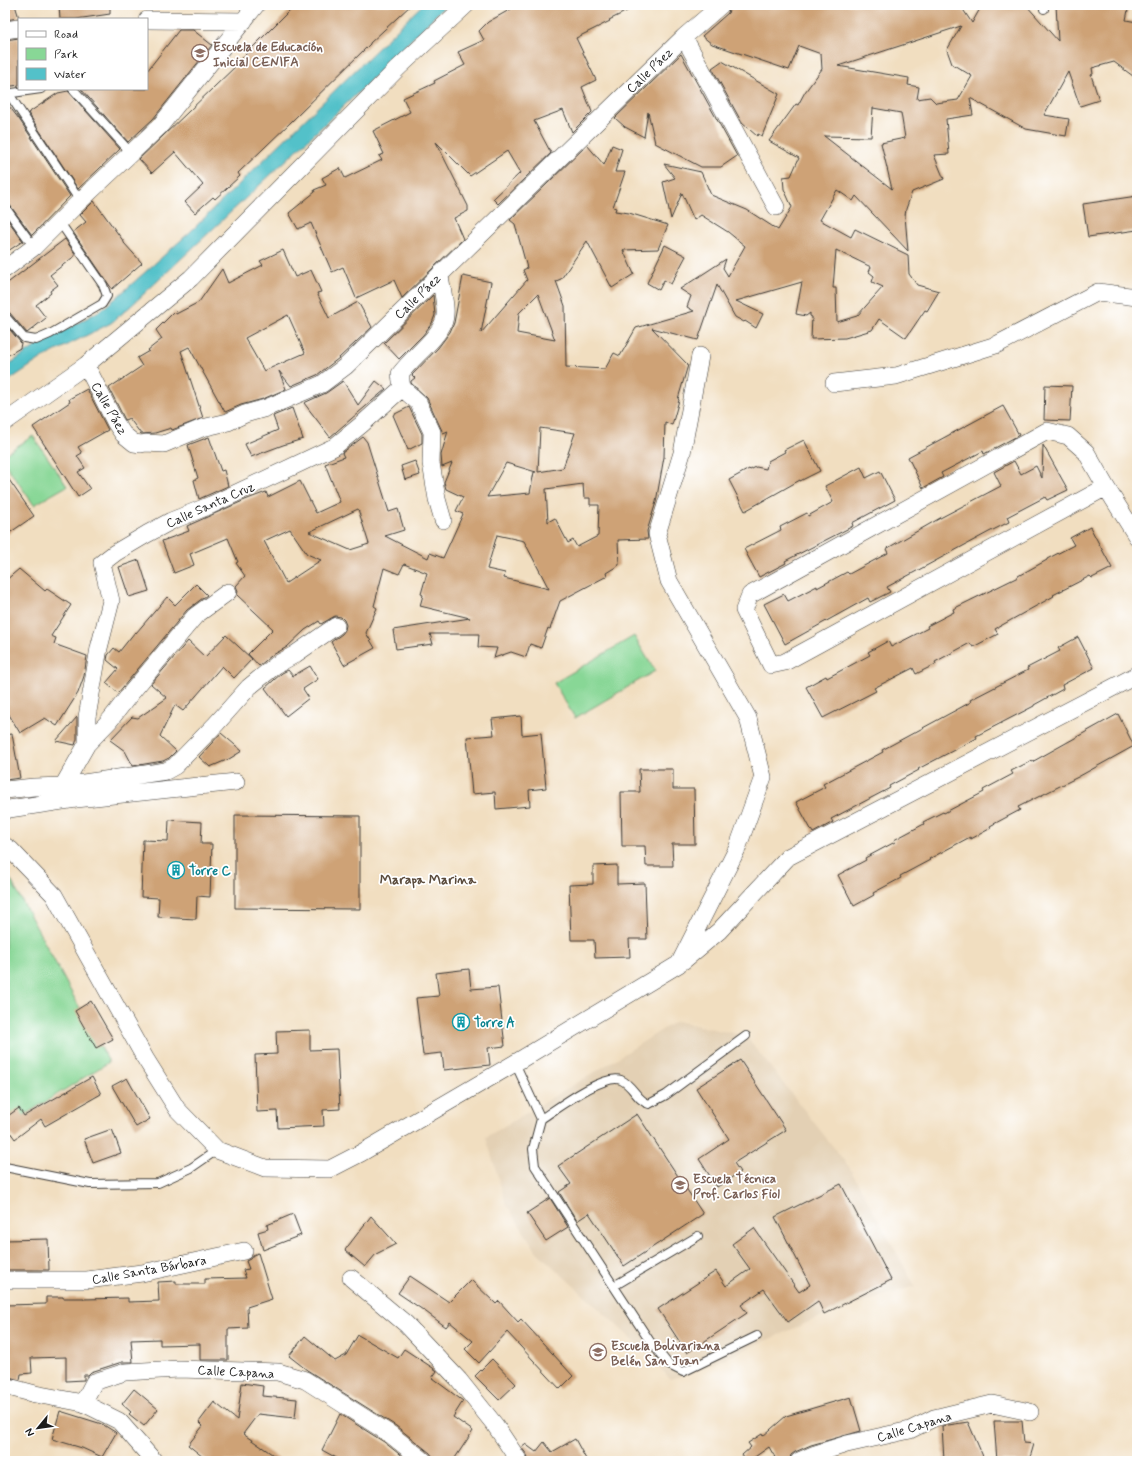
<svg xmlns="http://www.w3.org/2000/svg" width="1142" height="1466" viewBox="0 0 1142 1466" font-family="Mynerve,sans-serif">
  <style>
    .built { fill: #e3d0b4 }
    .green { fill: #88d796; stroke: #527a59 }
    .water { fill: #53c1c9; stroke: #386e72 }
    .building { fill: #cea276; fill-rule: evenodd }
    .lines { fill: none; stroke-linecap: round; stroke-linejoin: round }
    .lane-casing { stroke: #3c3935; stroke-width: 10 }
    .street-casing { stroke: #3c3935; stroke-width: 18 }
    .lane { stroke: #fff; stroke-width: 8 }
    .street { stroke: #fff; stroke-width: 17 }
    .labels { text-anchor: middle; stroke-width: 3.5; stroke-linejoin: round; paint-order: stroke }
    .education-label { font-size: 13px; font-weight: bold; fill: #785e54; stroke: #fff; text-anchor: start }
    .street-label { font-size: 13px; fill: #1c1c1c; stroke: #fff }
    .culture-label { font-size: 13px; font-weight: bold; fill: #0d838f; stroke: #fff; text-anchor: start }
    .neighbourhood-label { font-size: 14px; font-weight: bold; fill: #5a4b3c; stroke: #fff }
  </style>
  <rect width="100%" height="100%" fill="#fff"/>
  <filter id="ink" filterUnits="userSpaceOnUse"><feTurbulence type="fractalNoise" baseFrequency=".025" numOctaves="2"/><feDisplacementMap in="SourceGraphic" scale="8" xChannelSelector="R" yChannelSelector="G"/><feConvolveMatrix kernelMatrix="1 2 1 2 8 2 1 2 1" color-interpolation-filters="sRGB"/></filter>
  <filter id="wash" filterUnits="userSpaceOnUse"><feTurbulence type="fractalNoise" baseFrequency=".012" numOctaves="4" result="noise"/><feDisplacementMap in="SourceGraphic" scale="16" xChannelSelector="R" yChannelSelector="G"/><feGaussianBlur stdDeviation="0.9" result="paint"/><feColorMatrix in="noise" values="0 0 0 0 0 0 0 0 0 0 0 0 0 0 0 0 0 1.4 0 .05"/><feComposite in="paint" operator="in"/></filter>
  <g filter="url(#wash)">
    <rect width="100%" height="100%" fill="#f1dec0"/>
    <path class="built" d="M676 1021 746 1036 849 1167 915 1286 827 1314 689 1374 670 1379 649 1355 537 1252 506 1204 486 1137 600 1069Z"/>
    <path class="green" d="M33 436 67 486 34 505 5 464V454Z
      M634 636 655 671 575 718 554 683Z
      M7 873 109 1062 5 1127V875Z"/>
    <path class="water" d="M422 5H446L362 89 132 305 111 323 42 358 5 383V367L38 345 101 310 116 298 189 233Z"/>
    <g id="blocks">
      <path class="building" d="M5 5H15L19 18 5 20Z
        M59 5H110V14L76 19H60Z
        M295 5H411L370 43V44L291 122 238 173 240 176 215 199 213 197 195 213 185 202 203 185 175 152 152 173 139 159 238 64 237 63Z
        M518 5H639L609 20 610 21 576 38 596 80 582 87 592 112 572 132 563 110 534 121 551 153 498 204 493 199 520 173 507 151 470 176 436 142 468 206V211L454 218 463 239 402 298 394 280 356 298 343 267 332 272 311 223 298 229 289 213 315 192 314 190 326 185 322 178 340 168 345 178 382 160 379 156 384 154 373 131 410 112 403 98 435 83 434 81 465 65 458 52 484 40 479 31 488 22Z
        M731 5H960L972 23 982 5H1026L1058 41 1056 5H1129L1126 20 1137 22V79L1114 62 1092 68 1093 74 1091 75 1099 100 1080 106 1068 72 1044 115 1069 119 1066 136 1026 129 970 98 973 115 946 119 949 154 934 155 944 179 912 192 906 209 905 216 908 251 856 196 853 201 837 190 820 220 851 237 855 229 908 255 909 274 917 285 939 291 927 311 925 310 906 338 879 319 872 330 845 338 811 339 812 317 810 316V313L806 316 796 314 802 282 736 301 763 314 756 328 745 321 744 322 735 317 717 285 698 340 652 328 688 365 678 399 679 400 672 425 665 422 664 457 656 502 647 531 648 539 618 540 619 565 606 573 607 576 560 601 550 629 548 628 541 648 530 644 526 657 511 652 494 658 497 648 478 647 479 634H430L433 644 396 649 393 630 470 618 420 606 423 595 421 594 427 573 404 564 399 574 384 568 374 606 377 608 366 633 375 648 344 665 331 642 342 634 345 630 346 625 344 620 341 617 335 616 321 624 319 621 305 630 287 647 271 656 259 666 248 654 273 629 237 595 238 591 236 586 245 576 236 563 238 562 228 538 190 554 194 565 174 573 162 541 189 531 187 526 245 500 266 492 268 497 300 481 316 513 340 502 325 464 344 457 342 453 363 437 367 442 389 512 398 509 404 530 385 536 428 558 430 553 443 558 463 514 456 511 463 497 446 489 444 482 452 463 442 467 441 455 448 431 443 433 427 398 411 383V381L415 378 412 375 438 348 450 332 454 323 463 276 491 282 481 333 527 280 523 270 527 268 515 224 510 220 587 145 604 165 612 145 622 149 615 172H625L613 207 616 208 615 211 629 213 668 225 658 249 623 250 634 274 612 288 587 241 561 279 556 281 565 306 566 367 605 369 614 353 620 356 636 328 694 311 687 307 691 296 680 289 726 259 723 268 728 276 745 246 728 232 701 215 694 220 682 193 671 219 663 182 675 178 664 164 701 172 711 195 747 210 778 230 792 207 784 189 783 177 791 176 799 158 769 141 796 104 798 105 805 92 822 69 821 54 799 46 789 70 712 44 702 36 728 13ZM961 26 947 50 952 64 972 76 958 100 936 103 930 97 917 99 919 87 908 85 909 78 838 66ZM873 108 901 113 905 138 881 143 892 189 824 136 871 137ZM836 250 871 267 869 272 874 276 872 282 883 287 857 316 837 322 836 288H833ZM538 294 555 340 517 333 519 313ZM540 428 575 433 563 468 538 472ZM506 463 536 472H534L530 493 487 497ZM583 484 584 498H590V505H599L598 536 577 547 573 540 568 543 555 518 548 522 546 489ZM358 509 369 544 350 550 309 532ZM290 529 307 554 321 560 286 583 264 541ZM497 535 524 541 549 589 504 578 505 573 487 569Z
        M179 30H193L212 45 153 119 128 142 81 89H147V71Z
        M19 38V85L5 87V40Z
        M681 54 737 156 721 167H701L655 143 648 112 644 137 625 127 615 118Z
        M722 61 779 94 762 136 758 134 757 136 742 123 712 68Z
        M68 91 120 149 78 189 28 113 58 93Z
        M5 101 19 119 70 196 32 235 9 204 5 202Z
        M1137 196V230L1088 237 1083 204Z
        M94 201 124 242V243L142 263 112 289 73 232 86 222 80 215Z
        M5 216 23 241 5 253Z
        M65 239 76 255 50 275 58 285 50 291 51 293 36 305 46 318 27 333 9 312 5 311V285Z
        M665 245 686 256 671 284 664 280 659 290 647 283Z
        M283 250 295 277 311 270 321 292 317 293 329 318 358 302 372 327 339 358 317 375 291 386 279 371 286 389 263 399 241 405 225 412 189 347 181 351 203 418 172 430 171 428 155 433 141 434 129 418 125 420 109 388 142 366 137 358 149 351 148 350 162 339 156 330 175 311 176 314 199 302 222 269 228 283 263 265 260 261ZM288 315 305 353 264 371 245 338Z
        M433 295 435 315 432 323 423 335 399 359 384 343Z
        M5 324 21 343 20 348 5 357Z
        M343 381 358 405 376 381 386 389 330 437 304 403 326 393Z
        M1045 385 1072 386 1070 421 1044 420Z
        M87 389 108 430 78 447 82 453 77 456 85 468 78 472 90 489 78 497 33 427 70 402 69 399Z
        M1003 406 1019 435 984 454 983 451 941 473 943 477 923 488 908 457Z
        M409 407 422 434V443L408 450 393 415Z
        M292 408 303 439 283 445 251 457 245 444 278 430 273 416Z
        M209 437 221 471 224 470 228 486 199 499 194 480 198 478 188 445Z
        M804 440 820 471 800 481V480L745 511 729 480 749 469 750 470 756 467 766 469 768 461 785 452 784 450Z
        M1043 445 1068 490 1047 500 1045 497 1007 517 1009 522 989 532 887 587 890 592 870 602 868 598 785 644 764 604 784 594 788 601 817 586V588L847 572 849 574 888 553 886 549 942 517 1001 486 994 472 1014 461 1021 474 1036 466 1042 478Z
        M415 461 420 475 405 480 401 466Z
        M861 467 866 478 880 471 895 500 852 523 853 526 785 561 786 563 759 577 744 549 781 530 780 527 807 513 808 516 833 502 825 486Z
        M5 474 34 516 5 536Z
        M1090 527 1112 568 1092 578 1090 576 1053 595 1054 596 995 629 998 634 973 647 970 643 935 662 936 664 916 674 913 668 874 688 876 691 823 718 806 687 826 676 827 678 870 655 868 652 888 641 891 647 928 628 927 626 954 612 953 609 1018 577V576L1047 560V559L1074 545 1070 538Z
        M139 560 149 591 129 597 119 567Z
        M19 569 45 591 47 589 71 605 51 636 56 638 54 644 87 656 84 676 78 693 57 726 45 718 20 733 5 708V581Z
        M196 584 207 595 187 610 118 693 106 683 118 669 107 660 108 655 114 648 119 652 135 632 136 633 167 597 175 605Z
        M226 635 252 659 234 678 222 666 183 711 175 705 160 736 176 751 169 758 163 761 133 766 125 751 110 740 132 717 138 718 167 698 151 684 188 641 205 657Z
        M1078 637 1094 668 1062 685 1063 689 1034 705V706L976 736 977 738 918 769 919 770 889 786 890 788 831 819 833 822 813 833 796 802 825 787 823 784 883 752 882 750 971 702 970 700 1028 670 1027 668 1060 651 1058 648Z
        M310 666 318 679 303 689 309 698 286 716 265 688 282 673 288 670 293 676Z
        M1118 714 1134 746 1078 777 1018 807 1020 810 990 826 991 828 971 839 970 837 929 859 930 860 900 876 901 878 873 893 874 895 854 906 838 875 866 860 865 858 895 842 894 840 924 824 923 822 943 812 944 813 984 792 983 790 1013 774 1011 771 1031 761 1032 762Z
        M521 716 522 735 541 733 546 788 529 790 530 806 496 809 495 792 472 794 467 737 494 735 492 719Z
        M77 717V739L75 745 56 741Z
        M221 733 242 751 229 759 210 767 199 757Z
        M12 734 20 778 5 780V735Z
        M639 769H673V789H694L695 844H672L673 866H646L645 846H622L621 792H640Z
        M235 815 360 816V909L235 908Z
        M169 820 202 822 201 844H212L210 897 197 896 196 919 158 917 159 898 141 897 143 840 168 841Z
        M617 865V884L645 883 647 939H629L630 957 595 958 594 940H571L569 885 593 884V866Z
        M469 969 471 989 498 987 505 1046 488 1048 490 1065 444 1070 442 1053 423 1055 416 998 439 996 436 973Z
        M91 1001 113 1039 96 1048 75 1011Z
        M310 1030V1050L337 1049 340 1109 323 1110 324 1126 278 1128 277 1111 257 1112 255 1055 277 1054 276 1031Z
        M740 1060 786 1130 734 1163 740 1172 717 1187 699 1159 729 1139 696 1088Z
        M92 1077 101 1094 45 1126 41 1119 15 1139 5 1125V1118L19 1108 24 1116Z
        M127 1078 150 1119 136 1127 112 1086Z
        M637 1114 703 1214 624 1266 589 1213 577 1221 559 1192 571 1184 558 1166Z
        M112 1129 121 1153 93 1163 84 1139Z
        M841 1184 891 1280 824 1314 818 1301 788 1322 764 1289 741 1305 747 1313 687 1353 658 1309 716 1271 726 1286 750 1269 732 1244 754 1228 799 1292 810 1285 775 1217Z
        M550 1198 568 1227 546 1241 527 1213Z
        M293 1214 301 1235 263 1250 258 1232 268 1229 267 1225Z
        M371 1216 396 1244 376 1254 365 1267 345 1250Z
        M48 1239 49 1270H6L7 1259H5V1240Z
        M258 1253 272 1299 247 1307 248 1328 228 1329V1360H200V1344L160 1345V1339L131 1340 133 1362H122L91 1372 88 1375H84V1380L66 1381V1357L31 1358 32 1373 21 1374 20 1380 5 1376V1305L46 1304V1297H63V1298H84V1299L128 1298V1302L159 1301 158 1282 176 1281V1284H205V1279L246 1278 243 1270 249 1269 246 1261 250 1259 253 1255Z
        M410 1276 449 1302 471 1280 496 1304 499 1301 518 1322 521 1319 573 1376 560 1389 507 1332 479 1363 465 1349 473 1341 450 1322 446 1327 426 1312 398 1293Z
        M358 1335 398 1358 404 1349 436 1370 437 1371 432 1378 463 1401 453 1417 473 1431 453 1461H434L433 1457 430 1453 396 1426 307 1370 289 1356 305 1336 335 1361 346 1355Z
        M492 1359 516 1384 499 1400 475 1376Z
        M242 1383 263 1386 262 1396 297 1399 295 1418 258 1414 243 1434 282 1461H208L188 1445 203 1426 199 1422 214 1402 237 1420Z
        M134 1389 158 1409 144 1426 129 1414 131 1412 122 1404Z
        M851 1397 861 1431 811 1445 795 1452 791 1455 789 1461H777L769 1447 749 1461H746L742 1455 751 1447 748 1443 762 1434 763 1436 786 1416Z
        M60 1411 102 1424 115 1432 116 1433 102 1457 82 1448 52 1439Z
        M340 1414 384 1442 408 1461H342L322 1450Z
        M994 1421H1022L1024 1443 1034 1444 1029 1461H997Z
        M968 1422 985 1461H944L942 1426Z
        M575 1439 587 1461H529L527 1455 521 1447 525 1444 536 1452 544 1442 552 1452Z"/>
    </g>
  </g>
  <g filter="url(#ink)">
    <use href="#blocks" fill-opacity="0" stroke="#3c3935" stroke-width="1"/>
    <g class="lines">
      <g class="lane-casing">
        <path id="lane" d="M1044 5V9
          M73 89 132 154
          M5 94 41 89
          M9 94 80 201
          M5 207 34 247
          M5 316 24 338 36 340 50 334 102 304 107 296 103 285 59 221
          M515 1063 541 1119 533 1149 535 1166 649 1340 669 1365 683 1372 757 1336
          M541 1119C556 1109 604 1073 621 1080 633 1085 637 1101 649 1104L666 1095 746 1036
          M5 1167 90 1184 158 1183 191 1168 217 1150
          M614 1286 698 1236"/>
      </g>
      <g class="street-casing">
        <path id="street" d="M147 20 244 21
          M5 30 19 28
          M684 37 776 207
          M5 269 34 247 80 201 160 126 256 5
          M86 365 115 422 123 434 134 443 141 444 146 443 164 444 202 428 228 422 245 414 266 408 322 384 346 366 684 37 721 5
          M834 383 896 376 996 345 1098 292 1137 297
          M402 388 418 402 432 432 431 463 437 499 443 520
          M5 422 86 365 191 278 398 68 466 5
          M1106 487 785 662 771 665 744 610 750 595 1047 431 1068 436 1086 452 1106 487 1137 537
          M87 744 110 720 131 693 195 616 228 592
          M63 786 87 744V717L99 648 111 601 102 563 115 553 147 534 171 521 211 505 334 447 361 425 402 388 400 374C412 357 437 340 444 321 448 308 441 288 440 274
          M5 790 34 787 63 786 166 771 175 766 216 724 249 687 276 665 294 655 336 626
          M5 811 9 809 76 799 236 782
          M5 846 11 850 54 895 145 1058 177 1109 217 1150 265 1168 330 1169 361 1153 515 1063 679 964 737 849 763 777 748 718 669 581 657 534 682 453 700 356
          M683 961 719 931 788 857 1137 675
          M351 1278 406 1324 459 1380 495 1425 519 1461
          M5 1280H87L142 1273 244 1251
          M5 1386 35 1394 83 1403 119 1421 154 1461
          M83 1403 94 1382 125 1372 179 1369 278 1372 305 1380 390 1434 424 1461
          M799 1461 815 1454 847 1444 910 1430 934 1418 992 1404 1030 1412"/>
      </g>
      <use href="#lane" class="lane"/>
      <use href="#street" class="street"/>
    </g>
  </g>
  <defs>
    <g id="school-ring" transform="scale(0.9)"><circle r="9.5" fill="#fff" stroke="#8d6e63" stroke-width="1.5"/><path d="M0-5L7-2L0 1L-7-2ZM-4 1L0 2.5L4 1V4Q0 6-4 4Z" fill="#8d6e63"/></g>
    <g id="building-ring" transform="scale(0.9)"><circle r="9.5" fill="#fff" stroke="#0f9aa8" stroke-width="1.5"/><path d="M-4-6H4V6H1V3H-1V6H-4ZM-2.5-4.3h1.7v1.8h-1.7ZM.8-4.3h1.7v1.8H.8ZM-2.5-1h1.7V.8h-1.7ZM.8-1h1.7V.8H.8Z" fill="#0f9aa8"/></g>
    <g id="university-ring" transform="scale(0.9)"><circle r="9.5" fill="#fff" stroke="#8d6e63" stroke-width="1.5"/><path d="M0-5L7-2L0 1L-7-2ZM-4 1L0 2.5L4 1V4Q0 6-4 4Z" fill="#8d6e63"/></g>
  </defs>
  <g fill-rule="evenodd">
    <use href="#school-ring" x="200" y="53"/>
    <use href="#building-ring" x="176" y="870"/>
    <use href="#building-ring" x="461" y="1022"/>
    <use href="#school-ring" x="680" y="1185"/>
    <use href="#university-ring" x="598" y="1352"/>
  </g>
  <g class="labels">
    <g class="education-label">
      <text x="213" y="51">Escuela de Educación<tspan x="213" dy="15">Inicial CENIFA</tspan></text>
      <text x="693" y="1183">Escuela Técnica<tspan x="693" dy="15">Prof. Carlos Fiol</tspan></text>
      <text x="611" y="1350">Escuela Bolivariana<tspan x="611" dy="15">Belén San Juan</tspan></text>
    </g>
    <g class="street-label">
      <text transform="translate(649 70) rotate(-44)" y="5">Calle Páez</text>
      <text transform="translate(417 296) rotate(-44)" y="5">Calle Páez</text>
      <text transform="translate(110 408) rotate(60)" y="5">Calle Páez</text>
      <text transform="translate(210 504) rotate(-24)" y="5">Calle Santa Cruz</text>
      <text transform="translate(149 1269) rotate(-10)" y="5">Calle Santa Bárbara</text>
      <text transform="translate(236 1371) rotate(3)" y="5">Calle Capana</text>
      <text transform="translate(914 1426) rotate(-17)" y="5">Calle Capana</text>
    </g>
    <g class="culture-label">
      <text x="189" y="875">Torre C</text>
      <text x="474" y="1027">Torre A</text>
    </g>
    <g class="neighbourhood-label">
      <text x="428" y="884">Marapa Marina</text>
    </g>
  </g>
  <rect width="1142" height="1466" fill="none" stroke="#fff" stroke-width="20"/>
  <rect x="18" y="18" width="130" height="72" fill="#ffffff" stroke="#a4a4a4"/>
  <rect x="26" y="31" width="20" height="6" fill="#ffffff" stroke="#a4a4a4"/>
  <text x="54" y="38" font-size="12" fill="#1c1c1c">Road</text>
  <rect x="26" y="48" width="20" height="12" fill="#88d796" stroke="#a4a4a4"/>
  <text x="54" y="58" font-size="12" fill="#1c1c1c">Park</text>
  <rect x="26" y="68" width="20" height="12" fill="#53c1c9" stroke="#a4a4a4"/>
  <text x="54" y="78" font-size="12" fill="#1c1c1c">Water</text>
  <g transform="translate(38 1428) rotate(241)" stroke="#ffffff" stroke-width="3" paint-order="stroke">
  <path d="M0-3L7 15L0 10L-7 15Z" fill="#1c1c1c"/>
  <text y="-6" font-size="11" font-weight="bold" text-anchor="middle" fill="#1c1c1c">N</text>
  </g>
</svg>
